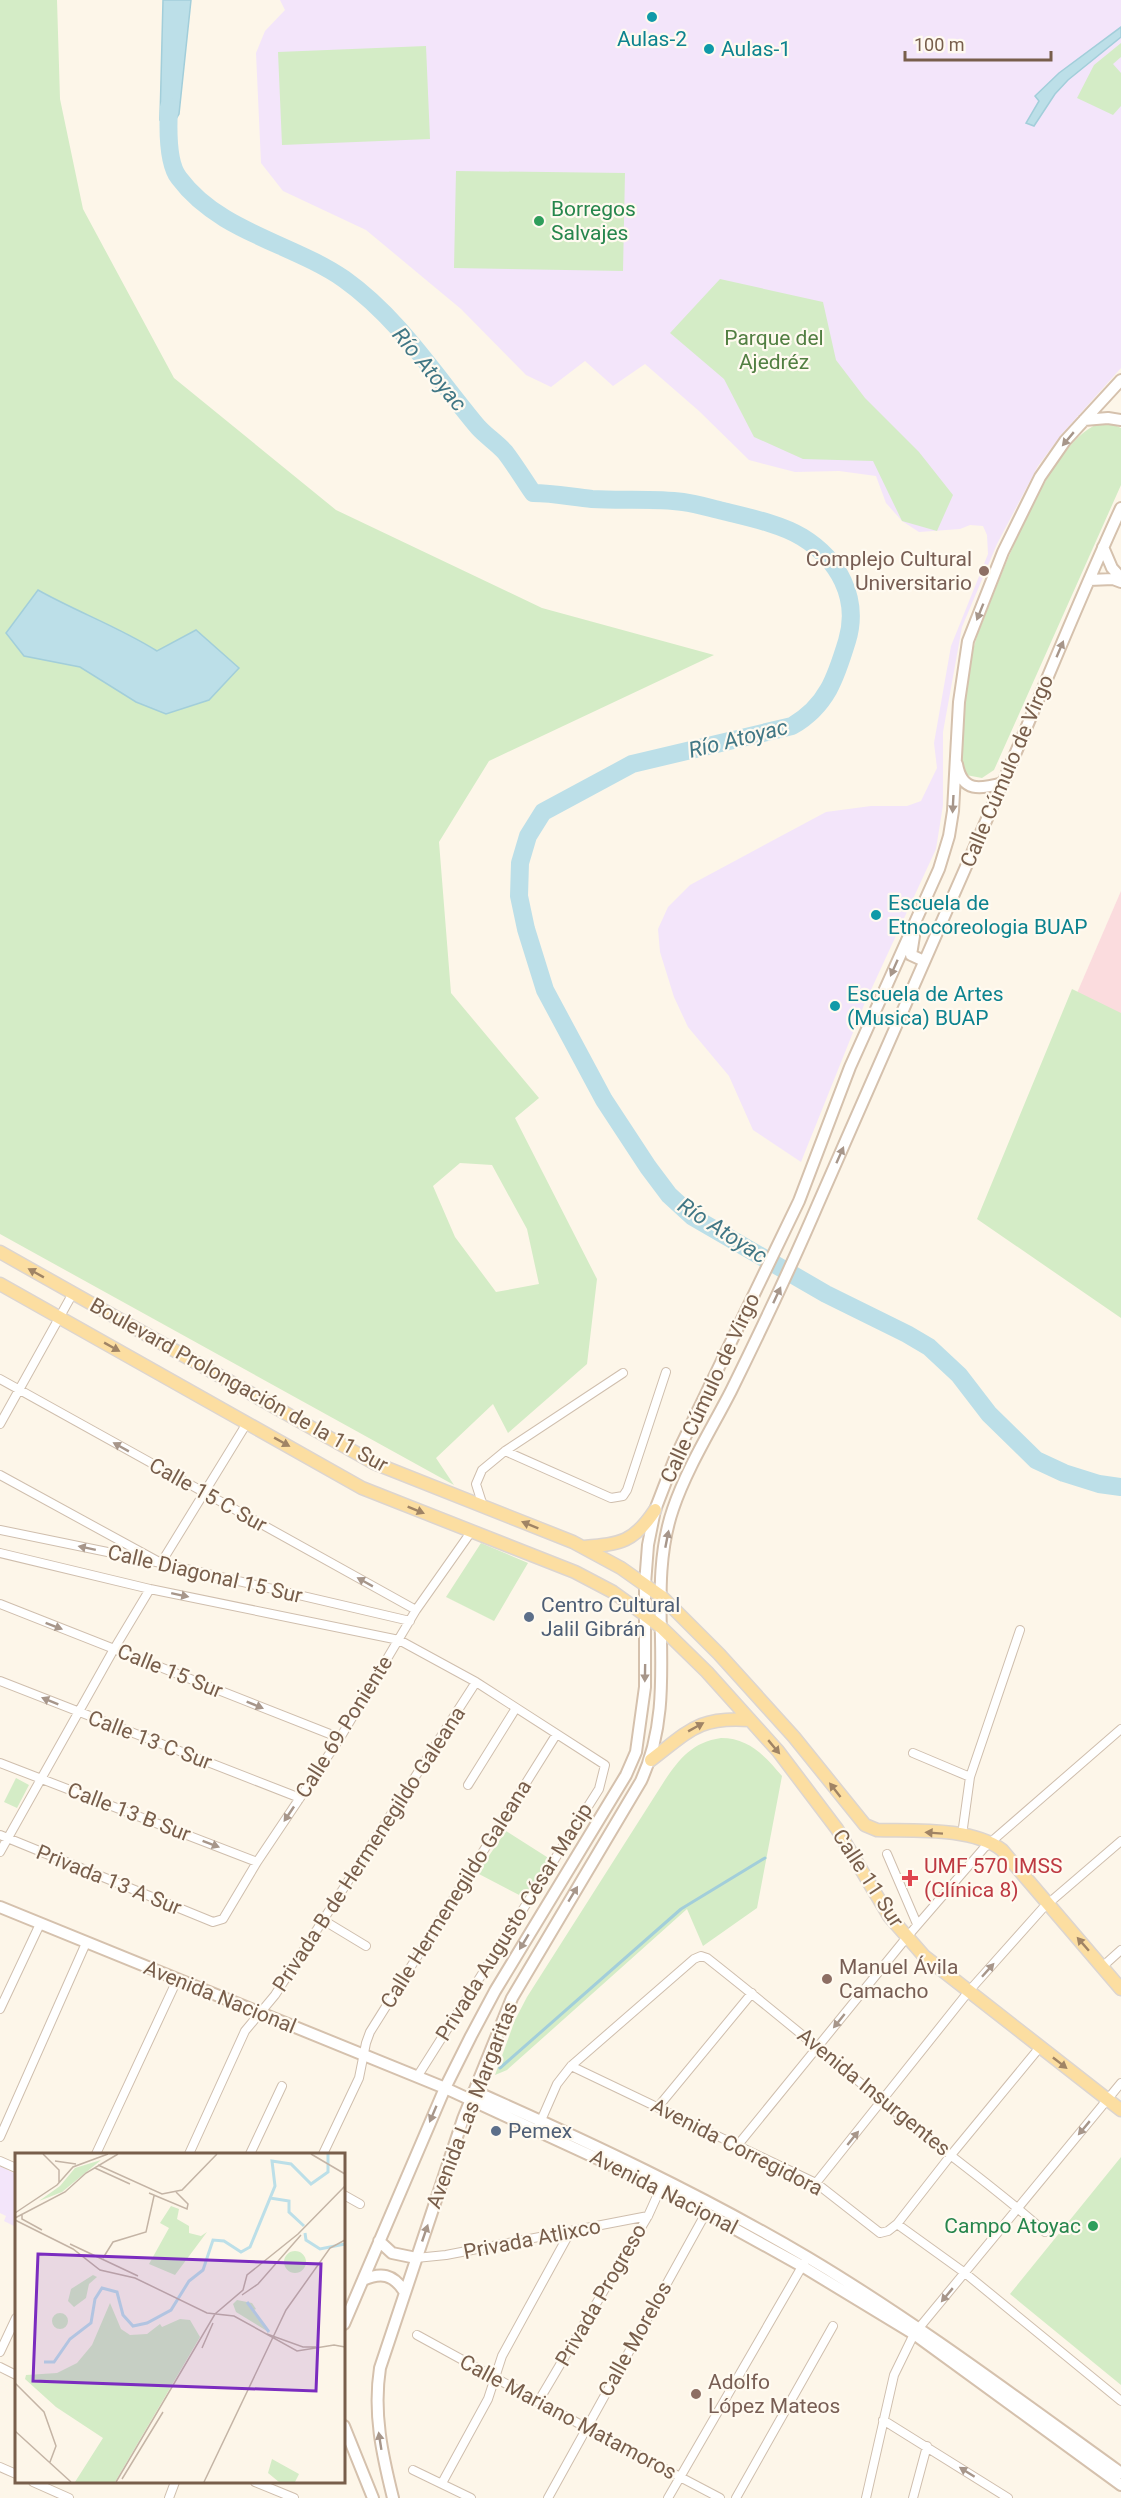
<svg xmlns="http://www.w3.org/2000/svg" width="1121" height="2498" viewBox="0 0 1121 2498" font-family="Roboto,sans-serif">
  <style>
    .education { fill: #f3e5fa }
    .medical { fill: #fbdcde }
    .green { fill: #d4ecc6; fill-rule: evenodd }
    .water { fill: #bcdfe8; stroke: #a2ceda; stroke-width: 1.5 }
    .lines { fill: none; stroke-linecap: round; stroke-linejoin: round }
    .stream { stroke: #a2ceda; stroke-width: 3 }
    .river { stroke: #bcdfe8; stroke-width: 18 }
    .street-casing { stroke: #cfbead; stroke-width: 10 }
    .secondary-casing { stroke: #d5c1ad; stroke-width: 14 }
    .primary-casing { stroke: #dcd5d0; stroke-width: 15 }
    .street { stroke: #fff; stroke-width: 8 }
    .secondary { stroke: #fff; stroke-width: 10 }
    .primary { stroke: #fcdea1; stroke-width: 12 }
    .oneway { fill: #a7968a }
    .oneway2 { fill: #a08465 }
    .culture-dot { fill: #0f9aa8; stroke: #fffaf0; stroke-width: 2 }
    .leisure-dot { fill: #2e9e5b; stroke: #fffaf0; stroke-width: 2 }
    .education-dot { fill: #8d6e63; stroke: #fffaf0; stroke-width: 2 }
    .service-dot { fill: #5c6f8a; stroke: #fffaf0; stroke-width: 2 }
    .health-dot { fill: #e0444e; stroke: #fffaf0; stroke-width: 2 }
    .labels { text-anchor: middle; stroke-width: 4.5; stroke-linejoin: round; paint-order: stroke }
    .culture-label { font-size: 21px; fill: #0d838f; stroke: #fffaf0; text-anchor: start }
    .leisure-label { font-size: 21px; fill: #27864d; stroke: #fffaf0; text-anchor: start }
    .park-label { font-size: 21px; fill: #527f42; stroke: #fffaf0 }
    .education-label { font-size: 21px; fill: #785e54; stroke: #fffaf0; text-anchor: start }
    .street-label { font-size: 21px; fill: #785e4b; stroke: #fffaf0 }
    .service-label { font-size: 21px; fill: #4e5e75; stroke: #fffaf0; text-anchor: start }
    .health-label { font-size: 21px; fill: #be3a42; stroke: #fffaf0; text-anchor: start }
    .water-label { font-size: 22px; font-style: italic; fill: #417785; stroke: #fffaf0 }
    .inset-river { fill: none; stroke: #bcdfe8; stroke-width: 3 }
    .inset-road { fill: none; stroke: #c4b4a5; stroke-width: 1.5 }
    .view { fill: #7b2cbf; fill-opacity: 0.15; stroke: #7b2cbf; stroke-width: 3 }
    .inset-edge { fill: none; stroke: #785e4b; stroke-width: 3 }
  </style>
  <rect width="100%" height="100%" fill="#fdf6e9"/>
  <path class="education" d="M280 0H1121V368L1061 435 1038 466 997 544 962 627 943 732V805L936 849 864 1005 801 1162 753 1130 729 1076 688 1027 674 997 660 952 658 929 668 907 690 885 826 812 871 806H907L921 801 937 768 934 743 951 646 988 554 987 535 983 526 970 525 960 529 919 532 902 521 886 503 876 476 839 471 795 472 749 460 699 411 645 364 613 386 585 361 551 387 526 375 461 309 366 230 283 191 261 163 256 53 265 31 285 10Z
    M0 2166 16 2174V2227L4 2221 6 2216 0 2213Z"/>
  <path class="medical" d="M1121 891V1014L1077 993Z"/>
  <path class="green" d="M0 0H57L60 99 83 209 174 378 336 510 542 608 714 655 489 761 439 842 451 993 539 1098 515 1118 597 1279 587 1364 508 1433 493 1404 436 1458 454 1485 0 1234ZM460 1163 492 1165 527 1229 539 1284 496 1292 455 1237 433 1186Z
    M1121 43V57L1113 64 1121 73V106L1113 115 1077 98 1094 65Z
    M426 46 430 139 282 145 278 52Z
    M456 171 625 173 623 271 454 268Z
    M720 279 823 302 836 360 865 398 919 452 953 495 937 531 902 521 873 461 803 459 754 437 724 379 670 333Z
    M1102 423H1110L1121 428V485L994 770 982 778 966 775 960 762 963 708 970 660 977 636C997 588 1049 435 1102 423Z
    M1072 989 1121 1013V1318L977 1219Z
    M481 1543 528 1563 494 1621 446 1597Z
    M721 1738C749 1738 765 1756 782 1776L757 1908 703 1946 687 1909 507 2070 495 2075 515 2020 527 1997 665 1780C680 1758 693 1742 721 1738Z
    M16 1778 29 1785 17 1808 4 1802Z
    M506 1831 550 1859 525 1898 477 1873Z
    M1121 2157V2385L1010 2294Z"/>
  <path class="water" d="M163 0H191L179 114 168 132 160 120Z
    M1121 27V37L1068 80 1055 94 1034 126 1026 123 1039 101 1035 96 1059 73Z
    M38 590C77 612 119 627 157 651L196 630 239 668 209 700 166 714 136 702 80 667 24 656 6 633Z"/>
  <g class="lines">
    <path class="stream" d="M500 2068 681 1909 765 1858"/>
    <path class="river" d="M169 107C168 126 167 163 179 178 219 232 292 243 344 279 399 318 436 377 478 427 486 436 497 443 505 452 515 465 524 480 533 493 553 493 572 497 592 499 622 501 653 498 683 502 697 504 710 508 723 511 747 517 781 524 802 537 838 559 860 598 847 641 836 677 827 706 792 726L632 764 543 812 528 836 520 863 519 896 526 929 545 990 604 1100 648 1167 669 1195 693 1217 826 1294 907 1334 929 1347 959 1375 989 1414 1036 1460 1064 1473 1099 1484 1121 1487"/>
    <g class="street-casing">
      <path id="street" d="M0 1379 416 1610
        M0 1424 73 1293
        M505 1451 611 1498 623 1496 627 1490 666 1372
        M0 1475 161 1563 247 1423
        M483 1506 476 1484 482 1470 505 1451 623 1373
        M0 1530 161 1563 410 1621
        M0 1553 150 1589 399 1640 476 1682 605 1765 599 1789 417 2077
        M0 1604 340 1738
        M0 1681 300 1798
        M913 1753 970 1777
        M0 1763 257 1862
        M468 1785 516 1708
        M0 1835 213 1922 223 1919 257 1862 340 1738 416 1610 471 1532
        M962 1835 970 1777 1020 1630
        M0 1852 114 1649 150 1589
        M887 1854 917 1924
        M323 1920 366 1946
        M1102 1967 1121 1950
        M0 2009 40 1924
        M571 2066 816 2183 880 2233 888 2231 897 2224 951 2155 1040 2047
        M658 2107 752 1993
        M539 2125 557 2084 571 2066 694 1959 701 1956 707 1958C777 2013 844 2070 913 2126 957 2161 1003 2194 1045 2232
        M0 2137 86 1943
        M737 2146 907 1937 984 1848 1121 1729
        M96 2154 177 1980
        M189 2154 245 2031 275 1995 476 1682
        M250 2154 282 2086
        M323 2154 359 2078 366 2043 370 2032 556 1735
        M0 2161 16 2168
        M816 2183 969 1991 1043 1908 1121 1841
        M344 2195 360 2204
        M897 2224 965 2273 1121 2401
        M416 2258 446 2255 648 2216
        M417 2335 585 2427 720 2498
        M0 2352 16 2318
        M0 2367 16 2375
        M538 2402 648 2216 662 2185
        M883 2420 1008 2498
        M0 2467 16 2474
        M413 2470 471 2498
        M33 2482 69 2498
        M255 2482 294 2498
        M442 2483 488 2399 502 2356 570 2232
        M169 2498 175 2482
        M548 2498 707 2211
        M668 2498 804 2263
        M736 2498 833 2326
        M866 2498 894 2375 914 2334 1121 2083
        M913 2498 927 2446"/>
    </g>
    <g class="secondary-casing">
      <path id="secondary" d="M1084 420 1108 418 1121 420
        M1103 547 1112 568 1121 578
        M1089 580 1113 579 1121 582
        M957 764C962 793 980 789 1003 783
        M914 936 911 955 924 961
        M0 1907 445 2088 661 2188 802 2266 914 2334 1121 2485
        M474 2091C587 2141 700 2194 807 2257 916 2322 1018 2399 1121 2473
        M379 2241 392 2253 416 2258
        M363 2280C381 2272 393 2274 404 2291
        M344 2324 445 2088 471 2036 495 1991 626 1775 636 1752 645 1687V1584L648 1545 655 1510 675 1458 799 1201 850 1067 939 869 949 836 953 811 959 702 968 641 1003 552 1040 477 1065 441 1121 380
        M344 2426 373 2498
        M393 2498C382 2454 373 2413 380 2368L463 2119 512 1998 641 1781C682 1693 643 1596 673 1509 687 1468 711 1430 731 1391 761 1330 791 1267 818 1204 880 1063 943 922 1004 780 1043 690 1080 597 1121 508"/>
    </g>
    <g class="primary-casing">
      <path id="primary" d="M0 1252 374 1463 573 1542 621 1568 662 1597 719 1654 794 1737 865 1825 877 1830C914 1831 972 1827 1002 1850L1121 1989
        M0 1284 362 1488 575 1572 613 1592 645 1615 662 1628 707 1672 778 1751 837 1829 889 1916 924 1956 1121 2110
        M584 1547C621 1544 634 1542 655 1510
        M651 1760C689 1731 699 1716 750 1720"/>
    </g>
    <use href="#street" class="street"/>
    <use href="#secondary" class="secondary"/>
    <use href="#primary" class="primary"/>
  </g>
  <defs><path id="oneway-solid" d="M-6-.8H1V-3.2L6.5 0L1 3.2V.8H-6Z" transform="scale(1.5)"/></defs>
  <g class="oneway">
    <use href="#oneway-solid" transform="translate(1068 439) rotate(130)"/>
    <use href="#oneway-solid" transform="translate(980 612) rotate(112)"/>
    <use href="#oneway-solid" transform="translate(1060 649) rotate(-67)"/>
    <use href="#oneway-solid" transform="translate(953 804) rotate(93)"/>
    <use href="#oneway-solid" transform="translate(894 968) rotate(114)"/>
    <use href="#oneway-solid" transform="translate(840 1155) rotate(-66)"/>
    <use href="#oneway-solid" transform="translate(777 1295) rotate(-65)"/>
    <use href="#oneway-solid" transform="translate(121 1447) rotate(-151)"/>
    <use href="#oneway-solid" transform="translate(667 1539) rotate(-79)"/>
    <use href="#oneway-solid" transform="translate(87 1548) rotate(-168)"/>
    <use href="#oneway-solid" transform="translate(365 1582) rotate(-151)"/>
    <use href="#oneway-solid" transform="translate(180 1595) rotate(12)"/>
    <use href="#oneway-solid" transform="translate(54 1626) rotate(21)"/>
    <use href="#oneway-solid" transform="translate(645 1673) rotate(91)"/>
    <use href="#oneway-solid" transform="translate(50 1701) rotate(-158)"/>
    <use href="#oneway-solid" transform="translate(255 1705) rotate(22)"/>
    <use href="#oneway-solid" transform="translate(289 1814) rotate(124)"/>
    <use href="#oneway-solid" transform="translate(211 1844) rotate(21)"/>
    <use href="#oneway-solid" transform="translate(573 1894) rotate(-59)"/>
    <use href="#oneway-solid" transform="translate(524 1942) rotate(121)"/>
    <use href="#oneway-solid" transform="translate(988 1970) rotate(-48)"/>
    <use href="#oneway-solid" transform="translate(839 2021) rotate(129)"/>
    <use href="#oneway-solid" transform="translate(433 2114) rotate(113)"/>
    <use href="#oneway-solid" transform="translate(1084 2128) rotate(130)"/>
    <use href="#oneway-solid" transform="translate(853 2138) rotate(-51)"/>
    <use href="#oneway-solid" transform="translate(425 2233) rotate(-71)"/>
    <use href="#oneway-solid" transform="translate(947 2295) rotate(130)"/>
    <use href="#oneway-solid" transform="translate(380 2441) rotate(-99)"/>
    <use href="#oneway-solid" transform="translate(967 2472) rotate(-148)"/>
  </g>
  <g class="oneway2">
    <use href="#oneway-solid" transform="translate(36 1273) rotate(-151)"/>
    <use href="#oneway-solid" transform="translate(112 1347) rotate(29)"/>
    <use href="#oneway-solid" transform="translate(282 1442) rotate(29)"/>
    <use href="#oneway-solid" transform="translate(416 1510) rotate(22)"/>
    <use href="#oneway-solid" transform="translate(530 1525) rotate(-158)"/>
    <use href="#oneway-solid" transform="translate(696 1727) rotate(-29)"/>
    <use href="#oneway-solid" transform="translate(774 1747) rotate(50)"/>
    <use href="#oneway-solid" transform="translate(835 1790) rotate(-128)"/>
    <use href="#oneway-solid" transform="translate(934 1833) rotate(-176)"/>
    <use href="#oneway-solid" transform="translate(1083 1944) rotate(-131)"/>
    <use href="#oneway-solid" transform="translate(1060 2063) rotate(38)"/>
  </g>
  <g class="culture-dot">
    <circle cx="652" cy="17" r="6"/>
    <circle cx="709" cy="49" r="6"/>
    <circle cx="876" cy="915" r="6"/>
    <circle cx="835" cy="1006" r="6"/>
  </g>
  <g class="leisure-dot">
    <circle cx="539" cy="221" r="6"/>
    <circle cx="1093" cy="2226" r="6"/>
  </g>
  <g class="education-dot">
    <circle cx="984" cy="571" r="6"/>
    <circle cx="827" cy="1979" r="6"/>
    <circle cx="696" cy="2394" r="6"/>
  </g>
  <g class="service-dot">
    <circle cx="529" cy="1617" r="6"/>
    <circle cx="496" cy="2131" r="6"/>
  </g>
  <path class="health-dot" d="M907 1869h6v6h6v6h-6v6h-6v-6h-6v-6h6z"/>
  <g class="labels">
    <g class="culture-label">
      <text x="652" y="46" text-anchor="middle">Aulas-2</text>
      <text x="721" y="56">Aulas-1</text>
      <text x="888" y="910">Escuela de<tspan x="888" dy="24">Etnocoreologia BUAP</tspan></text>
      <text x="847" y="1001">Escuela de Artes<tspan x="847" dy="24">(Musica) BUAP</tspan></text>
    </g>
    <g class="leisure-label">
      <text x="551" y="216">Borregos<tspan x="551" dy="24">Salvajes</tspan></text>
      <text x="1081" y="2233" text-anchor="end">Campo Atoyac</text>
    </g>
    <g class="park-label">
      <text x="774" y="345">Parque del<tspan x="774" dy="24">Ajedréz</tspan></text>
    </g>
    <g class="education-label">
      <text x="972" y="566" text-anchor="end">Complejo Cultural<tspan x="972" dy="24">Universitario</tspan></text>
      <text x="839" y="1974">Manuel Ávila<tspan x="839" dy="24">Camacho</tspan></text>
      <text x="708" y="2389">Adolfo<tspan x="708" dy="24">López Mateos</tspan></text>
    </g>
    <g class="street-label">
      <text transform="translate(1007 771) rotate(-67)" y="7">Calle Cúmulo de Virgo</text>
      <text transform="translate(239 1385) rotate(29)" y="7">Boulevard Prolongación de la 11 Sur</text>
      <text transform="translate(710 1388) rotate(-65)" y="7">Calle Cúmulo de Virgo</text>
      <text transform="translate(208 1495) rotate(29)" y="7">Calle 15 C Sur</text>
      <text transform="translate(205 1574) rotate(13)" y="7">Calle Diagonal 15 Sur</text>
      <text transform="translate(170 1671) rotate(22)" y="7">Calle 15 Sur</text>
      <text transform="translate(344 1727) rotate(-58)" y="7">Calle 69 Poniente</text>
      <text transform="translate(150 1740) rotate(21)" y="7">Calle 13 C Sur</text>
      <text transform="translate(129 1812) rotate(21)" y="7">Calle 13 B Sur</text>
      <text transform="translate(369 1849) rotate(-57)" y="7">Privada B de Hermenegildo Galeana</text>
      <text transform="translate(868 1878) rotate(57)" y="7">Calle 11 Sur</text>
      <text transform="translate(109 1880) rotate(22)" y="7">Privada 13 A Sur</text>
      <text transform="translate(456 1894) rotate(-58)" y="7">Calle Hermenegildo Galeana</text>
      <text transform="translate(514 1922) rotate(-58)" y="7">Privada Augusto César Macip</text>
      <text transform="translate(220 1997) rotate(22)" y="7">Avenida Nacional</text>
      <text transform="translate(874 2092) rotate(39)" y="7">Avenida Insurgentes</text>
      <text transform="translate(472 2105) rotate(-69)" y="7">Avenida Las Margaritas</text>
      <text transform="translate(737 2147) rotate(27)" y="7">Avenida Corregidora</text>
      <text transform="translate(664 2192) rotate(27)" y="7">Avenida Nacional</text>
      <text transform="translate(532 2239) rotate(-11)" y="7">Privada Atlixco</text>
      <text transform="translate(601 2295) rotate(-60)" y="7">Privada Progreso</text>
      <text transform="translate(635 2339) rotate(-61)" y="7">Calle Morelos</text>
      <text transform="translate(568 2417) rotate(28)" y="7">Calle Mariano Matamoros</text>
    </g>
    <g class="service-label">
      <text x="541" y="1612">Centro Cultural<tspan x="541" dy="24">Jalil Gibrán</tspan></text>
      <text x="508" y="2138">Pemex</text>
    </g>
    <g class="health-label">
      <text x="924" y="1873">UMF 570 IMSS<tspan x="924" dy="24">(Clínica 8)</tspan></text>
    </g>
    <g class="water-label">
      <text transform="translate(430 369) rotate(50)" y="8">Río Atoyac</text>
      <text transform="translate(738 738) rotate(-14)" y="8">Río Atoyac</text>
      <text transform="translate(723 1230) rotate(33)" y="8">Río Atoyac</text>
    </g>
  </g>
  <g transform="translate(15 2153)">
    <rect width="330" height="330" fill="#fdf6e9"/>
    <path d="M86 7 47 39 24 48 45 33 60 15ZM156 53 164 56 162 66 174 73V80L186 83 192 79 160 122 134 111 154 75 145 70ZM269 109a11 11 0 1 1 22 0a11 11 0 1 1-22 0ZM78 122 82 124 74 131 71 145 59 154 53 148 56 136ZM222 147 237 150 241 156 237 158 255 180 221 159 218 151ZM95 150 106 176 115 182 132 181 145 171 147 174 165 166 175 167 185 184 100 329H60L88 285 41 254 10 226 11 222 42 220 62 210 77 192ZM37 168a8 8 0 1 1 16 0a8 8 0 1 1-16 0ZM257 306 284 321 280 329H264L253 320Z" fill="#d4ecc6"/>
    <path class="inset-river" d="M255 45 274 48V59L289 73M290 80 291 87 305 96 330 91M232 149 254 179M29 209H39L55 186 76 170 80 146 87 135 102 139 108 162 118 173 132 170 156 157 174 128 188 117 198 87 209 88 226 99 235 94 260 33 257 8 276 11 296 31 313 19V1"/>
    <path class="inset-road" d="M28 1 44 17V30M296 1 330 21M40 8 61 11M83 12 147 41 167 37 202 1M80 15 115 31M134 40 172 56 173 51 161 39M0 60 42 32 58 14 93 1M7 61V66L27 77M0 65 50 39 71 20 103 1M0 67 58 96 85 117 120 125 192 160 219 163 282 198 319 192 330 194M55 91 123 123M88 105 98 89 131 79 139 43M227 142 243 131 286 82M252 181 288 194H301M187 195 198 170M0 230 29 259 41 293 35 309M0 278 56 329M107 326 148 259M101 329 200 161 228 137 232 122 283 81 330 33M189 329 271 157 315 95 330 87"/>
    <path class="view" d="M23 101 306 111 301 238 18 228Z"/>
    <rect width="330" height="330" class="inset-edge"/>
  </g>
  <path d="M905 51v9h146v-9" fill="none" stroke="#785e4b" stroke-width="3"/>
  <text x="914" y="51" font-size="18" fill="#785e4b" stroke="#fffaf0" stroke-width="4.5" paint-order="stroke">100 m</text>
</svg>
